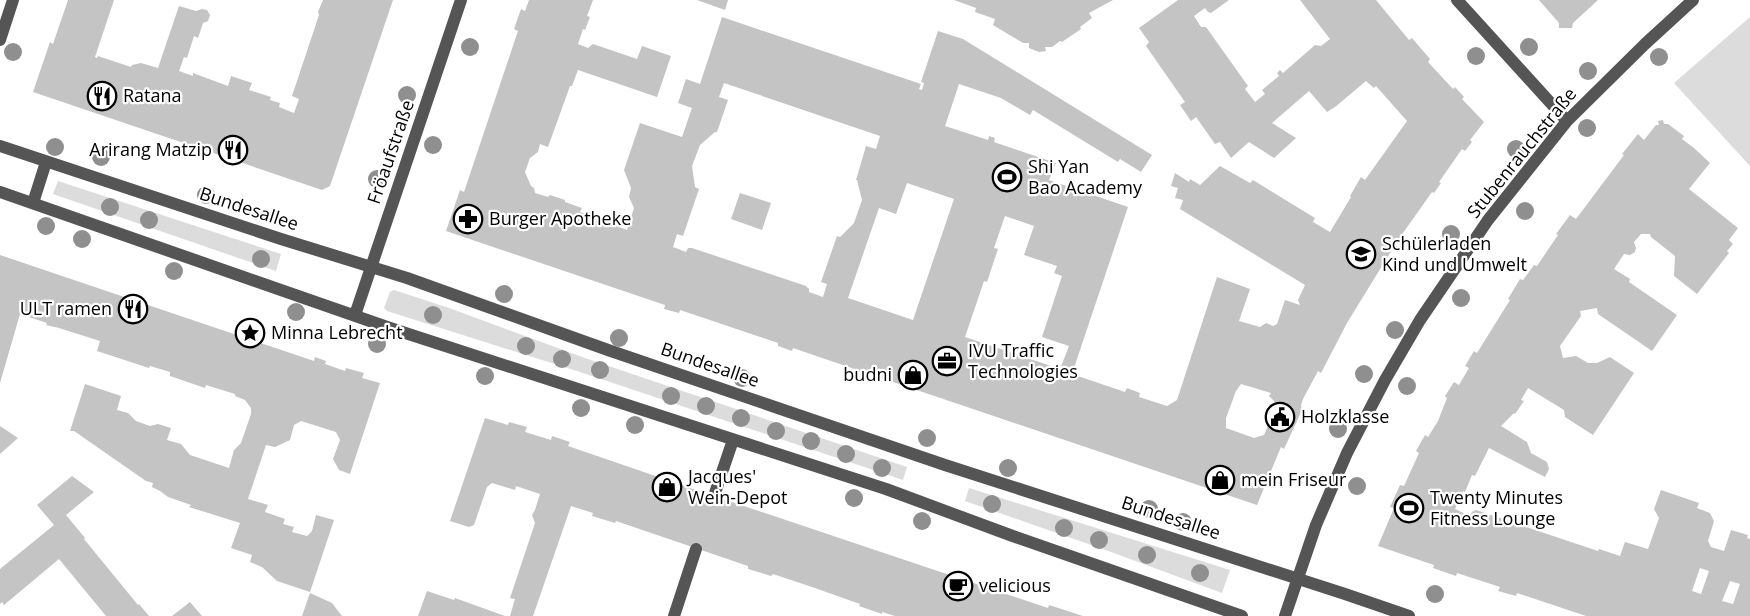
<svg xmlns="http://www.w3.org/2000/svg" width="1750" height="616" viewBox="0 0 1750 616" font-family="'Open Sans',sans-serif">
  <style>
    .green { fill: #dcdcdc }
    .building { fill: #c4c4c4; fill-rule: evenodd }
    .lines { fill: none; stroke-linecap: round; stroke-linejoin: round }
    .service { stroke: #555; stroke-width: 12 }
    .minor { stroke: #555; stroke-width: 12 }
    .tertiary { stroke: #555; stroke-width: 12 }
    .tree { fill: #8f8f8f }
    .labels { text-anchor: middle; stroke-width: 4.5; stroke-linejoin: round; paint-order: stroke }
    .poi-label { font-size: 18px; fill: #000; stroke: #fff; text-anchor: start }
    .street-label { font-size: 18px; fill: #000; stroke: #fff }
  </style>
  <rect width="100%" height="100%" fill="#fff"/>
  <path class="green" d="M1750 17V166L1674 83Z
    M58 181 281 254 276 271 53 194Z
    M394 290 449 308 585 358 907 467 903 480 580 372 387 311 384 308 390 292Z
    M969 488 1230 570 1222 593 1111 552 965 501Z"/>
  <path class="building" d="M68 0H114L95 57 97 58 98 56 131 67 132 65 141 63 158 68 179 6 196 11 202 9 207 10 210 15 208 21 203 23 198 38 194 36 187 58 184 57 179 71 193 76V73L228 86 231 76 252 83 249 90 271 97 270 100 280 103 279 107 294 113 299 99 292 96 319 15 318 12 323 0H393L330 186 322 190 33 92 50 42 53 44Z
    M529 0H593L587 16 590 17 585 30 583 29 578 44 588 48 593 44 637 59 642 46 671 56 657 97 578 70 572 86H570L548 147 540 144 538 152 530 158 525 172 531 186 534 188 535 193 548 197 550 195 565 200V202L582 208 580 212 599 219 602 217 608 216 613 220 614 225 627 230 634 208 629 197 631 188 624 170 640 123 682 137 692 108 678 103 686 79 700 84 722 17 921 84 919 89 922 90 924 83 921 82 938 31 963 39 1152 155 1141 172 1120 159 1118 162 1033 110 1030 115 1001 98 959 84 945 126 988 140 989 136 995 138 994 142 1056 163 1049 180 1128 207 1072 374 1125 392 1127 388 1140 393 1139 397 1167 406 1177 400 1217 277 1250 289 1239 321 1260 327 1266 323 1273 326 1277 324 1285 300 1300 305 1298 300 1305 285 1180 209 1183 200 1175 198 1178 188 1171 186 1175 173 1189 182 1190 179 1200 185 1220 166 1250 183 1253 180 1315 218 1313 222 1330 232 1351 197 1350 196 1361 177 1365 180 1407 121 1376 86 1374 88 1366 81 1335 107 1327 112 1309 91 1272 123 1296 138 1274 158 1249 142 1231 158 1220 142 1215 144 1196 117 1191 121 1180 105 1185 102 1146 46 1149 42 1139 28 1178 0H1229L1211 13 1208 12 1205 8 1194 16 1201 27H1206L1248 86 1245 89 1255 102 1265 94 1262 90 1279 76 1277 73 1280 70 1283 73 1315 45 1321 46 1330 39 1300 0H1376L1409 40 1412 38 1430 59 1428 62 1453 89 1455 87 1464 97 1462 99 1484 122 1470 140 1472 142 1465 151 1462 149 1439 182 1441 183 1434 193 1432 192 1398 240 1347 323 1321 373 1318 371 1303 399 1301 405 1302 410 1284 449 1281 447 1257 505 828 360 793 348 792 351 778 346V343L680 310 679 313 664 309 665 305 446 231 460 190 464 192 518 31 514 29 521 9 525 11ZM724 83 880 136 876 149 866 146 856 180H857L862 200 854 223 840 237 837 236 821 282 827 284 823 297 809 292V289L806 286 692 248H688L686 252 673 247 677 234 683 236 699 189 695 187 692 166 700 145 715 132H717L728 100 719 97ZM907 183 954 199 913 320 848 298 879 208 896 214ZM1005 216 1034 226 1024 255 1057 266 1054 273 1062 276 1042 337 1069 346 1060 369 965 337 984 281 987 282 998 249 994 248ZM1241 384 1271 393 1269 396 1274 401 1276 407 1264 435 1254 438 1226 428V418L1236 391Z
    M697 0H728L725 10Z
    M954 0H1113L1089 13 1092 18 1080 27 1081 29 1062 42 1060 41 1052 47H1045L1046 51 1039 52 1029 48V43H1023L993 25 995 19 975 12 976 8Z
    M1539 0H1598L1573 23 1572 28H1559V23Z
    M1663 120 1664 124H1668L1684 136 1682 139 1694 148 1710 163 1689 189 1738 228 1729 240 1733 244 1727 251 1729 253 1697 294 1674 276 1675 256 1651 237 1650 234H1641L1634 242 1636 248 1635 252 1630 255 1624 254 1614 269 1630 279 1629 282 1677 315 1652 351 1598 314 1597 308 1580 311 1581 316 1560 346 1563 358 1576 356 1588 363H1597L1610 357 1634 373 1593 435 1565 417 1564 410 1528 388 1521 400 1524 401 1515 414 1514 413 1501 426 1527 442 1531 453 1547 462 1549 469 1545 477 1489 448 1475 476 1472 475 1465 492 1463 491 1455 509 1470 516 1472 512 1476 510 1598 551 1599 549 1620 556 1625 542 1648 549 1659 518 1654 509 1661 490 1699 503 1697 508 1710 513 1714 521 1708 541 1711 547 1724 551 1731 530 1748 535 1747 538 1750 539V616H1586L1517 593 1516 596 1498 591 1500 587 1457 573 1456 576 1433 568 1434 565 1378 546 1394 508 1390 507 1400 485 1404 486 1419 453 1416 451 1425 435 1428 437 1438 421 1447 398 1445 396 1454 382 1459 385 1469 368 1465 366 1474 351 1477 353 1510 300 1508 299 1520 279 1523 280 1534 265 1537 266 1558 235 1556 234 1570 215 1576 219 1624 155 1622 154 1638 134 1644 140 1656 125H1659L1658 121ZM1700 568 1709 571 1701 594 1692 591ZM1730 581 1740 584 1733 604 1722 601Z
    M740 193 771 203 762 230 731 219Z
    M0 255 314 361 315 357 326 361 325 364 345 371 346 368 364 373 362 378 380 383 350 474 339 470 333 459 340 440 336 432 301 421 294 425 290 440 275 447 266 445 248 499 268 505 265 512 285 519 283 524 294 527 292 532 307 536 312 531 316 515 334 520 310 592 277 581 262 567 250 562 252 555 231 548 240 523 189 507 191 505 168 497 160 491 152 487 153 483 146 481 74 431H70L85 384 121 396 117 410 128 413 136 421 150 426 158 424 171 428 167 440 181 444 190 455 229 468 234 450 241 443 251 414V408L245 400 235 396V394L206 385 205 388 170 376V372L150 366 149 368 97 351 100 341 59 328 46 325 47 323 20 314 0 383Z
    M485 418 508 425 509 422 527 427 525 432 551 440 552 436 570 442 568 446 702 492 1048 608 1049 605 1083 616H895L882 612V614L859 606 860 604 812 587 773 574 771 576 748 569V566L616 521 615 523 592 516 593 513 571 506 533 616H510L515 599 510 598 535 523 532 515 535 510 540 494 516 486 515 490 492 483 487 487 474 525 469 527 450 521Z
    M0 426 18 438 0 454Z
    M72 476 94 492 66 515 85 538 84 539 138 605 139 604 149 616H106L59 559 4 605 2 602 0 604V569L54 525 37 505Z
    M427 591 454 600 455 598 505 616H418Z
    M310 593 332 603 342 616H302Z
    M190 602 202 616H172Z"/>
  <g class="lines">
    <path class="service" d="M33 203 46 162
      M714 496 733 440
      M674 616 696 549"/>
    <path class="minor" d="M1457 0 1567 121
      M0 40 13 0
      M355 315 461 0
      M1285 616 1316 525 1347 453 1385 380 1420 320 1452 273 1488 220 1567 121 1645 44 1693 0"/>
    <path class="tertiary" d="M0 146 281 239 407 278 608 350 945 465 1345 594 1409 616
      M0 192 390 328 886 489 1010 535 1242 616"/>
  </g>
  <g class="tree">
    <circle cx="470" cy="47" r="9"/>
    <circle cx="1529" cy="47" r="9"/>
    <circle cx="13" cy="52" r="9"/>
    <circle cx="1476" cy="56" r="9"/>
    <circle cx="1659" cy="57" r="9"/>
    <circle cx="1588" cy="71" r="9"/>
    <circle cx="407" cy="95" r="9"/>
    <circle cx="1587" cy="128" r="9"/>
    <circle cx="433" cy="145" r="9"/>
    <circle cx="55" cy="147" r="9"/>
    <circle cx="1516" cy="149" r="9"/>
    <circle cx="101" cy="157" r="9"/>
    <circle cx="377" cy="179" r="9"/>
    <circle cx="206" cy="195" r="9"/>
    <circle cx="110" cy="207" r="9"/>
    <circle cx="1525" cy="211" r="9"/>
    <circle cx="149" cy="220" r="9"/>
    <circle cx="46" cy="226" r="9"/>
    <circle cx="1451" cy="234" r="9"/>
    <circle cx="82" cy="239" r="9"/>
    <circle cx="261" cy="259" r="9"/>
    <circle cx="174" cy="271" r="9"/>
    <circle cx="504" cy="294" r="9"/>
    <circle cx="1461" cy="298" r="9"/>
    <circle cx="296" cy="312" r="9"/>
    <circle cx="433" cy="315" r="9"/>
    <circle cx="1395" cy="330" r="9"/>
    <circle cx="619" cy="338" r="9"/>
    <circle cx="377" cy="344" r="9"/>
    <circle cx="526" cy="346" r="9"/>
    <circle cx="562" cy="359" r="9"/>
    <circle cx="600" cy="370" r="9"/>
    <circle cx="1364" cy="374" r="9"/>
    <circle cx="485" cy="376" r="9"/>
    <circle cx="742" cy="378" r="9"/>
    <circle cx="1407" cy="386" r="9"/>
    <circle cx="671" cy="396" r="9"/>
    <circle cx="706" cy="406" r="9"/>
    <circle cx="581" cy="408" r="9"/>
    <circle cx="741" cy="418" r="9"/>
    <circle cx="635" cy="425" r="9"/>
    <circle cx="1338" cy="429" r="9"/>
    <circle cx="776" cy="431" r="9"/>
    <circle cx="927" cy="438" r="9"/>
    <circle cx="811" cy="441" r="9"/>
    <circle cx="846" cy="454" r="9"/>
    <circle cx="882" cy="468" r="9"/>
    <circle cx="1008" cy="468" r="9"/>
    <circle cx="1357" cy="486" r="9"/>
    <circle cx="854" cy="498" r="9"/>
    <circle cx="992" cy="504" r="9"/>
    <circle cx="1149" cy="509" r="9"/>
    <circle cx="922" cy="521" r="9"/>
    <circle cx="1183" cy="522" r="9"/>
    <circle cx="1064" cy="528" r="9"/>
    <circle cx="1099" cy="540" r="9"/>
    <circle cx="1147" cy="555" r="9"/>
    <circle cx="1200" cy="573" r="9"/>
    <circle cx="1435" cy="594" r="9"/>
  </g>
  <defs>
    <g id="restaurant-ring" transform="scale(1.5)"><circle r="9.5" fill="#fff" stroke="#000" stroke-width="1.5"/><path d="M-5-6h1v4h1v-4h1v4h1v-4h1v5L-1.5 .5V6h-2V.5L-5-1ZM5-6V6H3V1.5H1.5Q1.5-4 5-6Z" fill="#000"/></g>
    <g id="stadium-ring" transform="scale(1.5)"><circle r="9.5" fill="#fff" stroke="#000" stroke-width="1.5"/><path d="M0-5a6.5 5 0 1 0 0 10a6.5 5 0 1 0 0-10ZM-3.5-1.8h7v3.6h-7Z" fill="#000"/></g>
    <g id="pharmacy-ring" transform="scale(1.5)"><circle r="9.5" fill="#fff" stroke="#000" stroke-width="1.5"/><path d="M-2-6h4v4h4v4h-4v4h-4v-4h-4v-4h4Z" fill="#000"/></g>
    <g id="school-ring" transform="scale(1.5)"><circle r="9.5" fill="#fff" stroke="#000" stroke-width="1.5"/><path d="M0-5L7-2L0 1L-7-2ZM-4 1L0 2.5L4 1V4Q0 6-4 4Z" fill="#000"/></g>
    <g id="sight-ring" transform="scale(1.5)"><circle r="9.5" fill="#fff" stroke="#000" stroke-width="1.5"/><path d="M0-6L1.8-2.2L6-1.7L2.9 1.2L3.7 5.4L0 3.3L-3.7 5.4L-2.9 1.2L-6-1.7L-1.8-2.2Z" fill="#000"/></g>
    <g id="office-ring" transform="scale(1.5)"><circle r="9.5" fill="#fff" stroke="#000" stroke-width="1.5"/><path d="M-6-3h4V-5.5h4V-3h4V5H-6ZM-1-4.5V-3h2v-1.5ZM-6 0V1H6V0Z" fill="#000"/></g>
    <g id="shop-ring" transform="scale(1.5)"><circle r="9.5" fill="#fff" stroke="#000" stroke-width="1.5"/><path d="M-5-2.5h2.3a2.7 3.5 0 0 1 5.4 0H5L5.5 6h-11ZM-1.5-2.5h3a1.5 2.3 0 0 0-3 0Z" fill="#000"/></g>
    <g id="civic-ring" transform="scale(1.5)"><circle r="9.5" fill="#fff" stroke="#000" stroke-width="1.5"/><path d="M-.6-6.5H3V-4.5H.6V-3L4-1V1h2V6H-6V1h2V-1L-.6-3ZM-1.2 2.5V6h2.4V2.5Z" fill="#000"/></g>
    <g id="cafe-ring" transform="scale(1.5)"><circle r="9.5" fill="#fff" stroke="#000" stroke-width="1.5"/><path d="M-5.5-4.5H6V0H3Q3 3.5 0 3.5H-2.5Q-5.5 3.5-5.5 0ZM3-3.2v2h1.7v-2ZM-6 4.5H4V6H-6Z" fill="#000"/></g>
  </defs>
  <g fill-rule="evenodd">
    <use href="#restaurant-ring" x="102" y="96"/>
    <use href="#restaurant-ring" x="233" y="150"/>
    <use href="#stadium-ring" x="1007" y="177"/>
    <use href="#pharmacy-ring" x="468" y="219"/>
    <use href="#school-ring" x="1361" y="254"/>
    <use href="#restaurant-ring" x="133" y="309"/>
    <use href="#sight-ring" x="250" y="333"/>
    <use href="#office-ring" x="947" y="361"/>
    <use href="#shop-ring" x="913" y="375"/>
    <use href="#civic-ring" x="1280" y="417"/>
    <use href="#shop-ring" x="1220" y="480"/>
    <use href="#shop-ring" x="667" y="487"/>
    <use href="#stadium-ring" x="1409" y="508"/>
    <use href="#cafe-ring" x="958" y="586"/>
  </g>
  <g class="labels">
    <g class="poi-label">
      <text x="123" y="102">Ratana</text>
      <text x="212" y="156" text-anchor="end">Arirang Matzip</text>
      <text x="1028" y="173">Shi Yan<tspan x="1028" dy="21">Bao Academy</tspan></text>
      <text x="489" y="225">Burger Apotheke</text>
      <text x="1382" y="250">Schülerladen<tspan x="1382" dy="21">Kind und Umwelt</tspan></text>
      <text x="112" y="315" text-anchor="end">ULT ramen</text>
      <text x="271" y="339">Minna Lebrecht</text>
      <text x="968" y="357">IVU Traffic<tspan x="968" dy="21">Technologies</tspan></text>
      <text x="892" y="381" text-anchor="end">budni</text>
      <text x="1301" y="423">Holzklasse</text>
      <text x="688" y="483">Jacques'<tspan x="688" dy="21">Wein-Depot</tspan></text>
      <text x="1241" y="486">mein Friseur</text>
      <text x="1430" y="504">Twenty Minutes<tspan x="1430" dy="21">Fitness Lounge</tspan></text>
      <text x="979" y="592">velicious</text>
    </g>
    <g class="street-label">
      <text transform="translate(391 152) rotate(-71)" y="6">Fröaufstraße</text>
      <text transform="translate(1522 153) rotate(-51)" y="6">Stubenrauchstraße</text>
      <text transform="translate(249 209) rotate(18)" y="6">Bundesallee</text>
      <text transform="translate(710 365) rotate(19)" y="6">Bundesallee</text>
      <text transform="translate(1171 518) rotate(18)" y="6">Bundesallee</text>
    </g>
  </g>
</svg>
